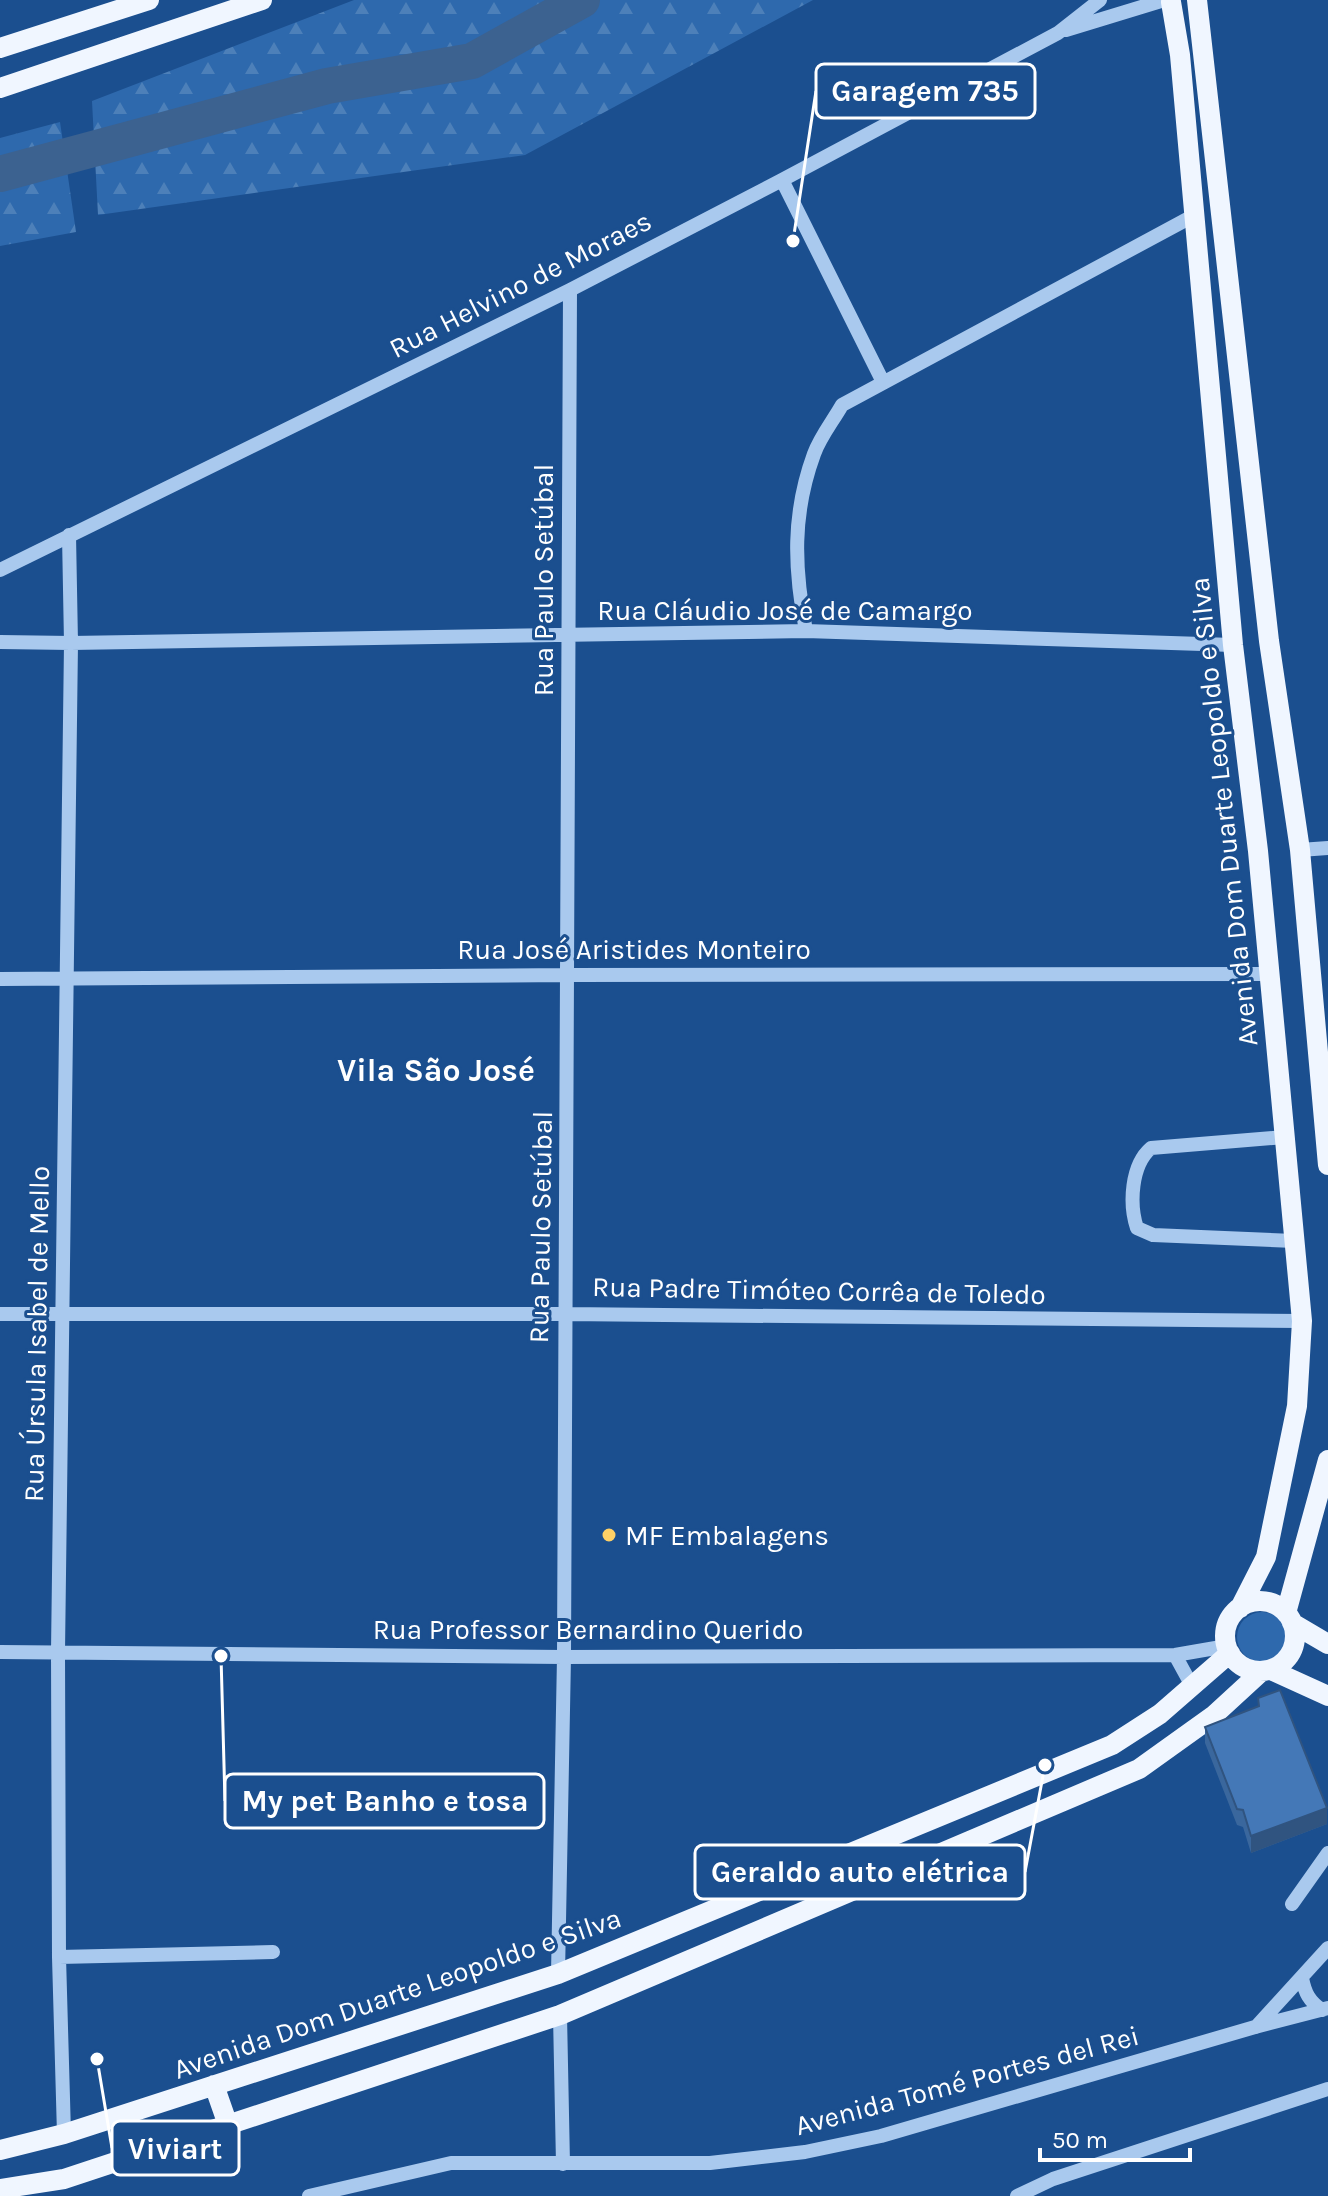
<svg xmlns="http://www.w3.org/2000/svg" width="1328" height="2196" viewBox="0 0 1328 2196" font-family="Karla,sans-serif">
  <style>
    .grass { fill: #2e69ad }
    .forest { fill: url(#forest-firs) }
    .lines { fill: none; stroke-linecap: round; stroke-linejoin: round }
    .river { stroke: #3c6290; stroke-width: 36 }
    .minor { stroke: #a9c9ee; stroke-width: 14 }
    .major { stroke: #f0f6ff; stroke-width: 20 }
    .wall { fill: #3a679d }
    .shaded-wall { fill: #305480 }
    .building { fill: #4478b7; stroke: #305480; stroke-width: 2 }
    .poi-dot { fill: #ffd166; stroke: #1b4f8f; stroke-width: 3 }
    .labels { text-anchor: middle; stroke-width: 6; stroke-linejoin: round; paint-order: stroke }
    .street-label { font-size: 28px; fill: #fff; stroke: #1b4f8f }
    .poi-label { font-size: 28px; fill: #fff; stroke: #1b4f8f; text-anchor: start }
    .quarter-label { font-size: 32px; font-weight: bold; fill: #fff; stroke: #1b4f8f }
    .leader { fill: none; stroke: #fff; stroke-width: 3 }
    .callout-dot { fill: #fff; stroke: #1b4f8f; stroke-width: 3 }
    .callout { fill: #1b4f8f; stroke: #fff; stroke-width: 3 }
    .callout-label { font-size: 30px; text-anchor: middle; font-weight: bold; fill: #fff }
  </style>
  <defs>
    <pattern id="forest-firs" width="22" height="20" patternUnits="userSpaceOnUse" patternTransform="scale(2)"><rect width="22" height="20" fill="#2e69ad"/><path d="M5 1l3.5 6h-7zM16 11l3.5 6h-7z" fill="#4d80b9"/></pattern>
  </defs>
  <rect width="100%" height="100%" fill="#1b4f8f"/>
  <path class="grass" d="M1237 1637a25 25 0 1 1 50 0a25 25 0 1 1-50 0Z"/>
  <path class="forest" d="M354 0H813L525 155 98 215 92 101Z
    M60 122 76 232 0 246V138Z"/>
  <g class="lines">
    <path class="river" d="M0 174 327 86 472 61 582 0"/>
    <path class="minor" d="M1066 30 1161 1
      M782 180 883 382
      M0 570 570 290 782 180 1058 33 1100 0
      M806 631C794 568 792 514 814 454 820 437 833 421 842 405L1193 216
      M0 642 71 643 806 631 1233 645
      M1300 850 1328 848
      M0 979 569 975 1268 974
      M1285 1137 1151 1148C1131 1165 1129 1204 1137 1228L1153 1235 1294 1241
      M0 1314H565L1302 1321
      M0 1652 564 1657 1175 1655 1227 1646
      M1175 1655 1192 1686
      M1292 1904 1328 1853
      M59 1957 273 1952
      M558 1974 564 1657 570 290
      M1302 1978C1305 1993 1309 2001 1322 2010
      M560 2015 563 2164
      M1256 2027 1328 1948
      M64 2134 59 1957 58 1652 71 643 69 535
      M309 2196 451 2163H710L805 2152 881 2136 1255 2027 1328 2008
      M1017 2196 1053 2179 1328 2089"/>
    <path class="major" d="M1197 0 1269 641 1300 850 1328 1165
      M1171 2 1180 55 1233 645 1258 851 1302 1321 1297 1406 1266 1557 1240 1608
      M0 48 149 0
      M0 88 262 0
      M1225 1636a35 35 0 1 1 70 0a35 35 0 1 1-70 0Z
      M1286 1613 1328 1460
      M1292 1623 1328 1644
      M1271 1670 1328 1696
      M214 2085 228 2125
      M0 2150 64 2134 558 1974 1112 1745 1160 1714 1230 1653
      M0 2189 64 2179 560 2015 1139 1769 1213 1716 1262 1671"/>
  </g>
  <path class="wall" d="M1258 1698 1327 1824 1251 1853 1243 1827 1237 1825 1205 1743V1727L1258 1706Z"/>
  <path class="shaded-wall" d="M1327 1808V1824L1251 1853V1836Z"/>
  <path class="building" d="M1280 1690 1327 1808 1251 1836 1243 1810 1237 1809 1205 1727 1259 1706 1258 1698Z"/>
  <circle class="poi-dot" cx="609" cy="1535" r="8"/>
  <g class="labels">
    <g class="street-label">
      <text transform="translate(520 284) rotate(-27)" y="10">Rua Helvino de Moraes</text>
      <text transform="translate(543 580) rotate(-90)" y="10">Rua Paulo Setúbal</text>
      <text x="785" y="620">Rua Cláudio José de Camargo</text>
      <text transform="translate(1223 812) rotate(-96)" y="10">Avenida Dom Duarte Leopoldo e Silva</text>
      <text x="634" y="959">Rua José Aristides Monteiro</text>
      <text transform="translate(540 1227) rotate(-89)" y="10">Rua Paulo Setúbal</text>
      <text transform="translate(819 1290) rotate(1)" y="10">Rua Padre Timóteo Corrêa de Toledo</text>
      <text transform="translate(36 1334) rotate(-89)" y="10">Rua Úrsula Isabel de Mello</text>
      <text x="588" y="1639">Rua Professor Bernardino Querido</text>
      <text transform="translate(397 1993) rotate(-19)" y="10">Avenida Dom Duarte Leopoldo e Silva</text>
      <text transform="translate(967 2080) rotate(-15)" y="10">Avenida Tomé Portes del Rei</text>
    </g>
    <g class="poi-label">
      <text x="625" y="1545">MF Embalagens</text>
    </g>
    <g class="quarter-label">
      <text x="436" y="1081">Vila São José</text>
    </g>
  </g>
  <path class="leader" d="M793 241L816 91M221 1656L225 1801M1045 1765L1025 1872M97 2059L112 2148"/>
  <g class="callout-dot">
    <circle cx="793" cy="241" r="8"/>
    <circle cx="221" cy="1656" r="8"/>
    <circle cx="1045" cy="1765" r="8"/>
    <circle cx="97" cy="2059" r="8"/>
  </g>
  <g class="callout">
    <rect x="816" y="64" width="219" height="54" rx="8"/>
    <rect x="225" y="1774" width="319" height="54" rx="8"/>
    <rect x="695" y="1845" width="330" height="54" rx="8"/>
    <rect x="112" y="2121" width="127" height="54" rx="8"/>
  </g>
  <g class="callout-label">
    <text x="925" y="101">Garagem 735</text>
    <text x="385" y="1811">My pet Banho e tosa</text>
    <text x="860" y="1882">Geraldo auto elétrica</text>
    <text x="175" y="2159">Viviart</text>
  </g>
  <path d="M1040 2148v12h150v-12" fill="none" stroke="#ffffff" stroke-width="4"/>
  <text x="1052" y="2148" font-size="24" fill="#ffffff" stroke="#1b4f8f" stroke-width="6" paint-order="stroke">50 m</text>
</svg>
